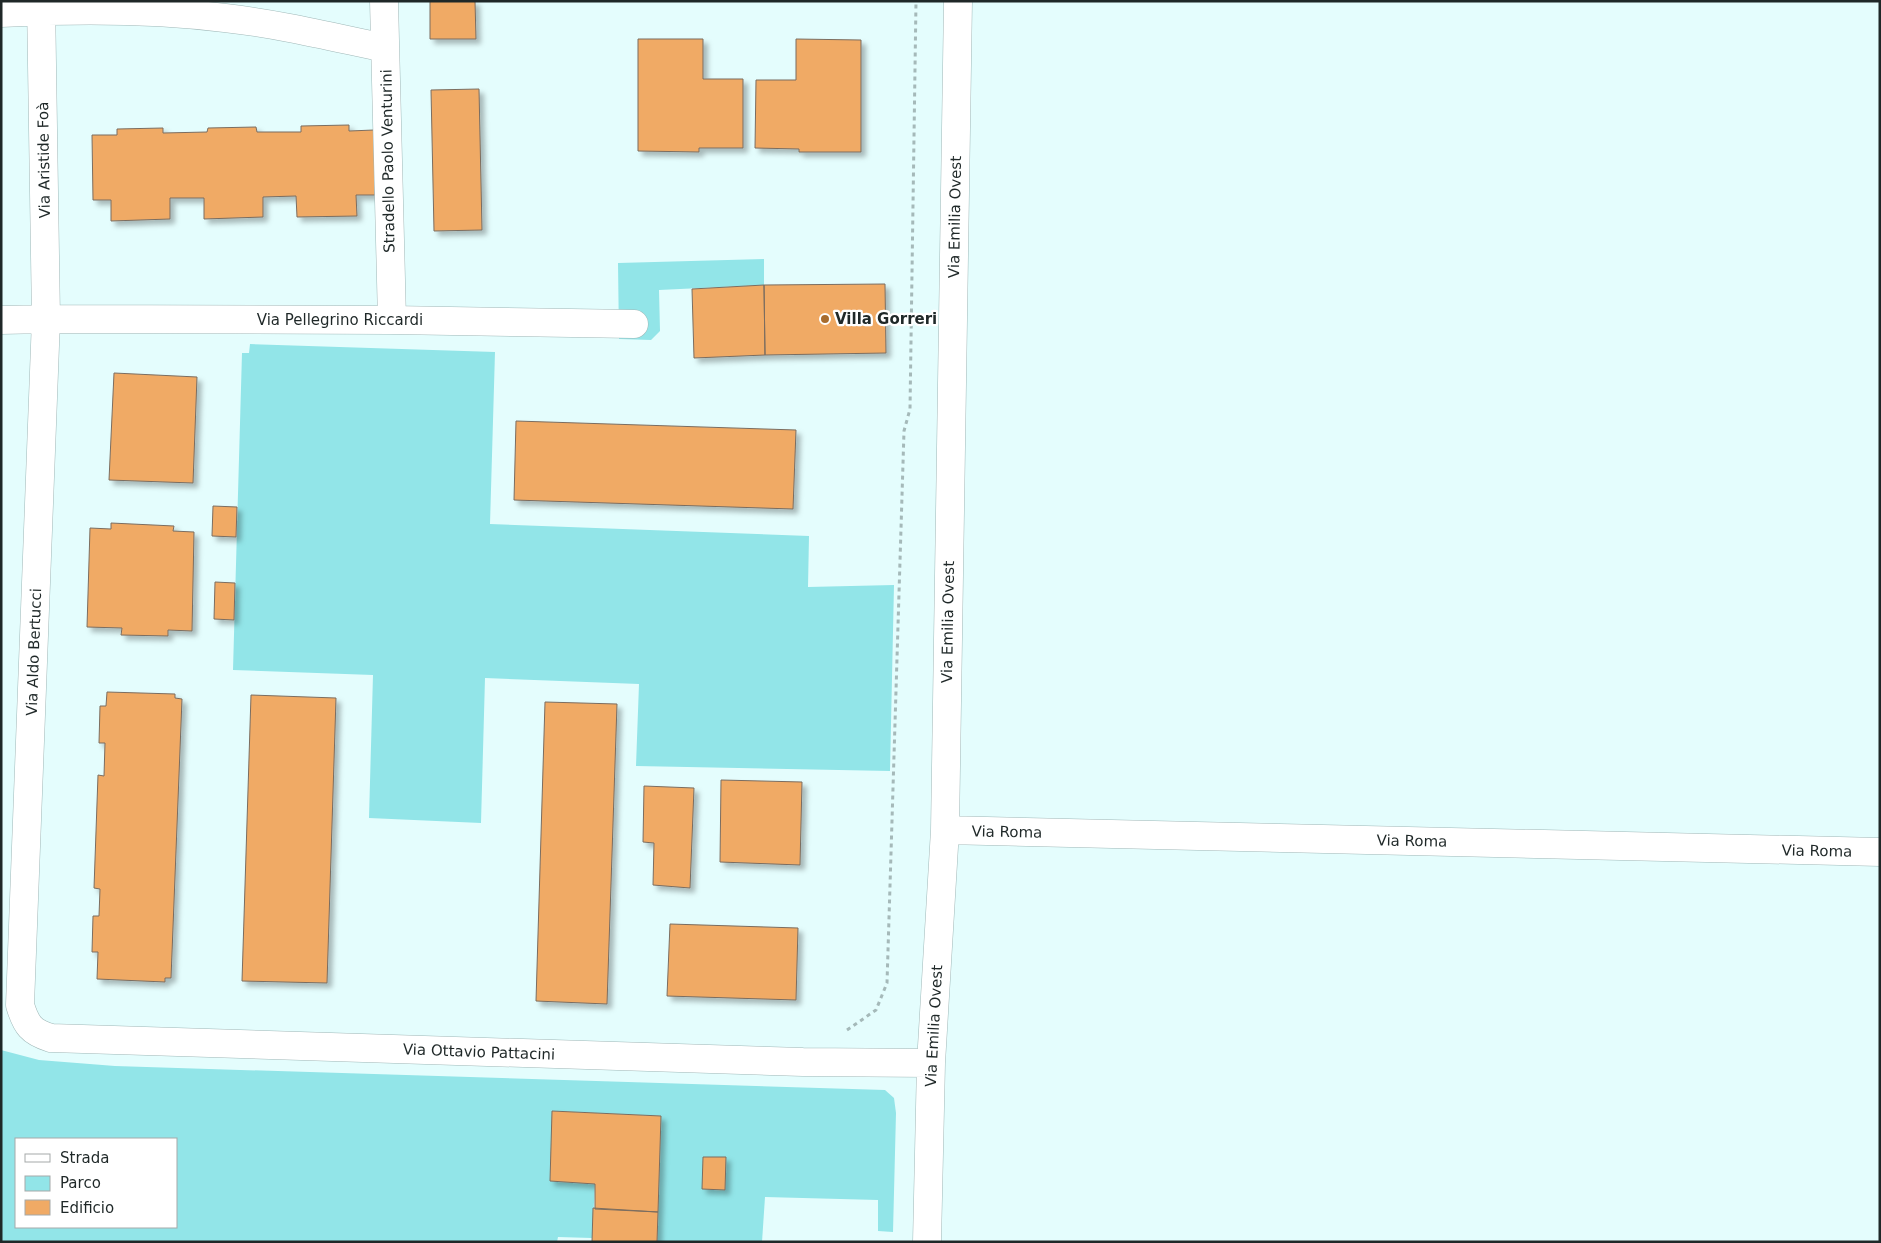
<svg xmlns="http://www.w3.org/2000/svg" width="1881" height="1243" viewBox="0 0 1881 1243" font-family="'DejaVu Sans',sans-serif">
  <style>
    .green { fill: #92e5e8; fill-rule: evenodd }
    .building { fill: #f0aa65; stroke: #7b6d60; filter: url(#shadow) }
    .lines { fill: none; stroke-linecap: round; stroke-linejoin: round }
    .minor-casing { stroke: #a0b8b8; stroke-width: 29 }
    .path { stroke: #a5b9b9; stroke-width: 3; stroke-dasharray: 4 4; stroke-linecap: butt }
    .minor { stroke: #fff; stroke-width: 28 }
    .poi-dot { fill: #a86c2e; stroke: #fff; stroke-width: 2 }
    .labels { text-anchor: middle; stroke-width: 4.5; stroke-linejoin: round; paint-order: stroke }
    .street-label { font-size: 15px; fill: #1f2828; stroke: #fff }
    .poi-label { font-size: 15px; font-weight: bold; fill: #1f2828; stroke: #fff; text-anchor: start }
  </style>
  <defs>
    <filter id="shadow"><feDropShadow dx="4.5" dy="4.5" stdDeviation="2.5" flood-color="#0004"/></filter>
  </defs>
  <rect width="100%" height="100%" fill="#e4fdfd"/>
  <path class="green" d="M764 259V285L659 290 660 331 651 340 619 339 618 263Z
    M250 344 495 352 490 524 809 536 808 587 894 585 890 771 636 766 639 684 485 678 481 823 369 818 373 675 233 670 242 353H249Z
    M1 1050 39 1060 115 1066 885 1090 894 1098 896 1113 893 1232 878 1231V1200L765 1197 762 1242H657L661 1116 553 1111 550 1181 595 1184 592 1238 558 1237 557 1242H1ZM16 1139H176V1227H16Z"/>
  <path class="building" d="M430 1H475L476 39H430Z
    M638 39H703V79H743V148H699V152L638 151Z
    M796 39 861 40V152H799V149L755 148 756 80H796Z
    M479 89 482 230 434 231 431 90Z
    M349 125V131L374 130 375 195H356L357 216 297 217 296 196 263 197V217L204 219V198H170V219L111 221V200H93L92 135H117V129L163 128V133L207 132 208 128 256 127 257 132H301V126Z
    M885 284 886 353 765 355 764 285Z
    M764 285 765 355 694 358 692 289Z
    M114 373 197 377 193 483 109 480Z
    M516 421 796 430 793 509 514 500Z
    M213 506 237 507 236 537 212 536Z
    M111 523 174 526 173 531 194 532 192 631 168 630V636L121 635 122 628 87 627 90 528 111 529Z
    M215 582 235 583 234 620 214 619Z
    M107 692 175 694V698L182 699 171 978H165V982L97 979 98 952H92L93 916H99L100 889 94 888 98 775 104 776 105 743H99L100 706H106Z
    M251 695 336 698 327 983 242 981Z
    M545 702 617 704 607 1004 536 1001Z
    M721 780 802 782 800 865 720 862Z
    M644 786 694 788 690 888 653 885 654 843 643 842Z
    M670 924 798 928 796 1000 667 996Z
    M552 1111 661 1116 658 1212 595 1209V1184L550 1181Z
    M703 1157H726L725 1190 702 1189Z
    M593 1208 658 1212 657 1242H592Z"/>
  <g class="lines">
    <g class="minor-casing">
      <path id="minor" d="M41 1 46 319 392 320 634 324
        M384 1 392 320
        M1 13C75 9 151 9 225 18 279 24 332 37 385 48
        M1 320 46 319 20 1005C26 1025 31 1032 51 1038L803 1062 931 1063
        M945 830 1880 852
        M927 1242 931 1063 945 830 958 1"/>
    </g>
    <path class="path" d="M847 1030 876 1010 887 983 904 431 910 409 916 1"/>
    <use href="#minor" class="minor"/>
  </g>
  <circle class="poi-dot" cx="825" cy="319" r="5"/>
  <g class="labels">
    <g class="street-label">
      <text transform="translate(44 160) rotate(-91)" y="5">Via Aristide Foà</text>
      <text transform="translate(388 161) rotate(-91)" y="5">Stradello Paolo Venturini</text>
      <text transform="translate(955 217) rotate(-89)" y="5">Via Emilia Ovest</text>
      <text x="340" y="325">Via Pellegrino Riccardi</text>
      <text transform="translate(948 622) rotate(-89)" y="5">Via Emilia Ovest</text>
      <text transform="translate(34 652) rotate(-88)" y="5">Via Aldo Bertucci</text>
      <text transform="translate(1007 832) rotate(1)" y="5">Via Roma</text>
      <text transform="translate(1412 841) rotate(1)" y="5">Via Roma</text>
      <text transform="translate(1817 851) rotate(1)" y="5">Via Roma</text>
      <text transform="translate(934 1026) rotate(-87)" y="5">Via Emilia Ovest</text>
      <text transform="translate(479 1052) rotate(2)" y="5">Via Ottavio Pattacini</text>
    </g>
    <g class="poi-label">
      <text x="835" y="324">Villa Gorreri</text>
    </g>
  </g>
  <rect width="1881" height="1243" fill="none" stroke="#1f2828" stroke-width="5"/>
  <rect x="15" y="1138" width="162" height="90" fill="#ffffff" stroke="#a5a9a9"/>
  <rect x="25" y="1154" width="25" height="8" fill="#ffffff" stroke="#a5a9a9"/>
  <text x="60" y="1163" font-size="15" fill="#1f2828">Strada</text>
  <rect x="25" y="1176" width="25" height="15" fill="#92e5e8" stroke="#a5a9a9"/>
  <text x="60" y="1188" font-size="15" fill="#1f2828">Parco</text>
  <rect x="25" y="1200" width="25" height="15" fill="#f0aa65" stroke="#a5a9a9"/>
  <text x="60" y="1213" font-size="15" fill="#1f2828">Edificio</text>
</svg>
